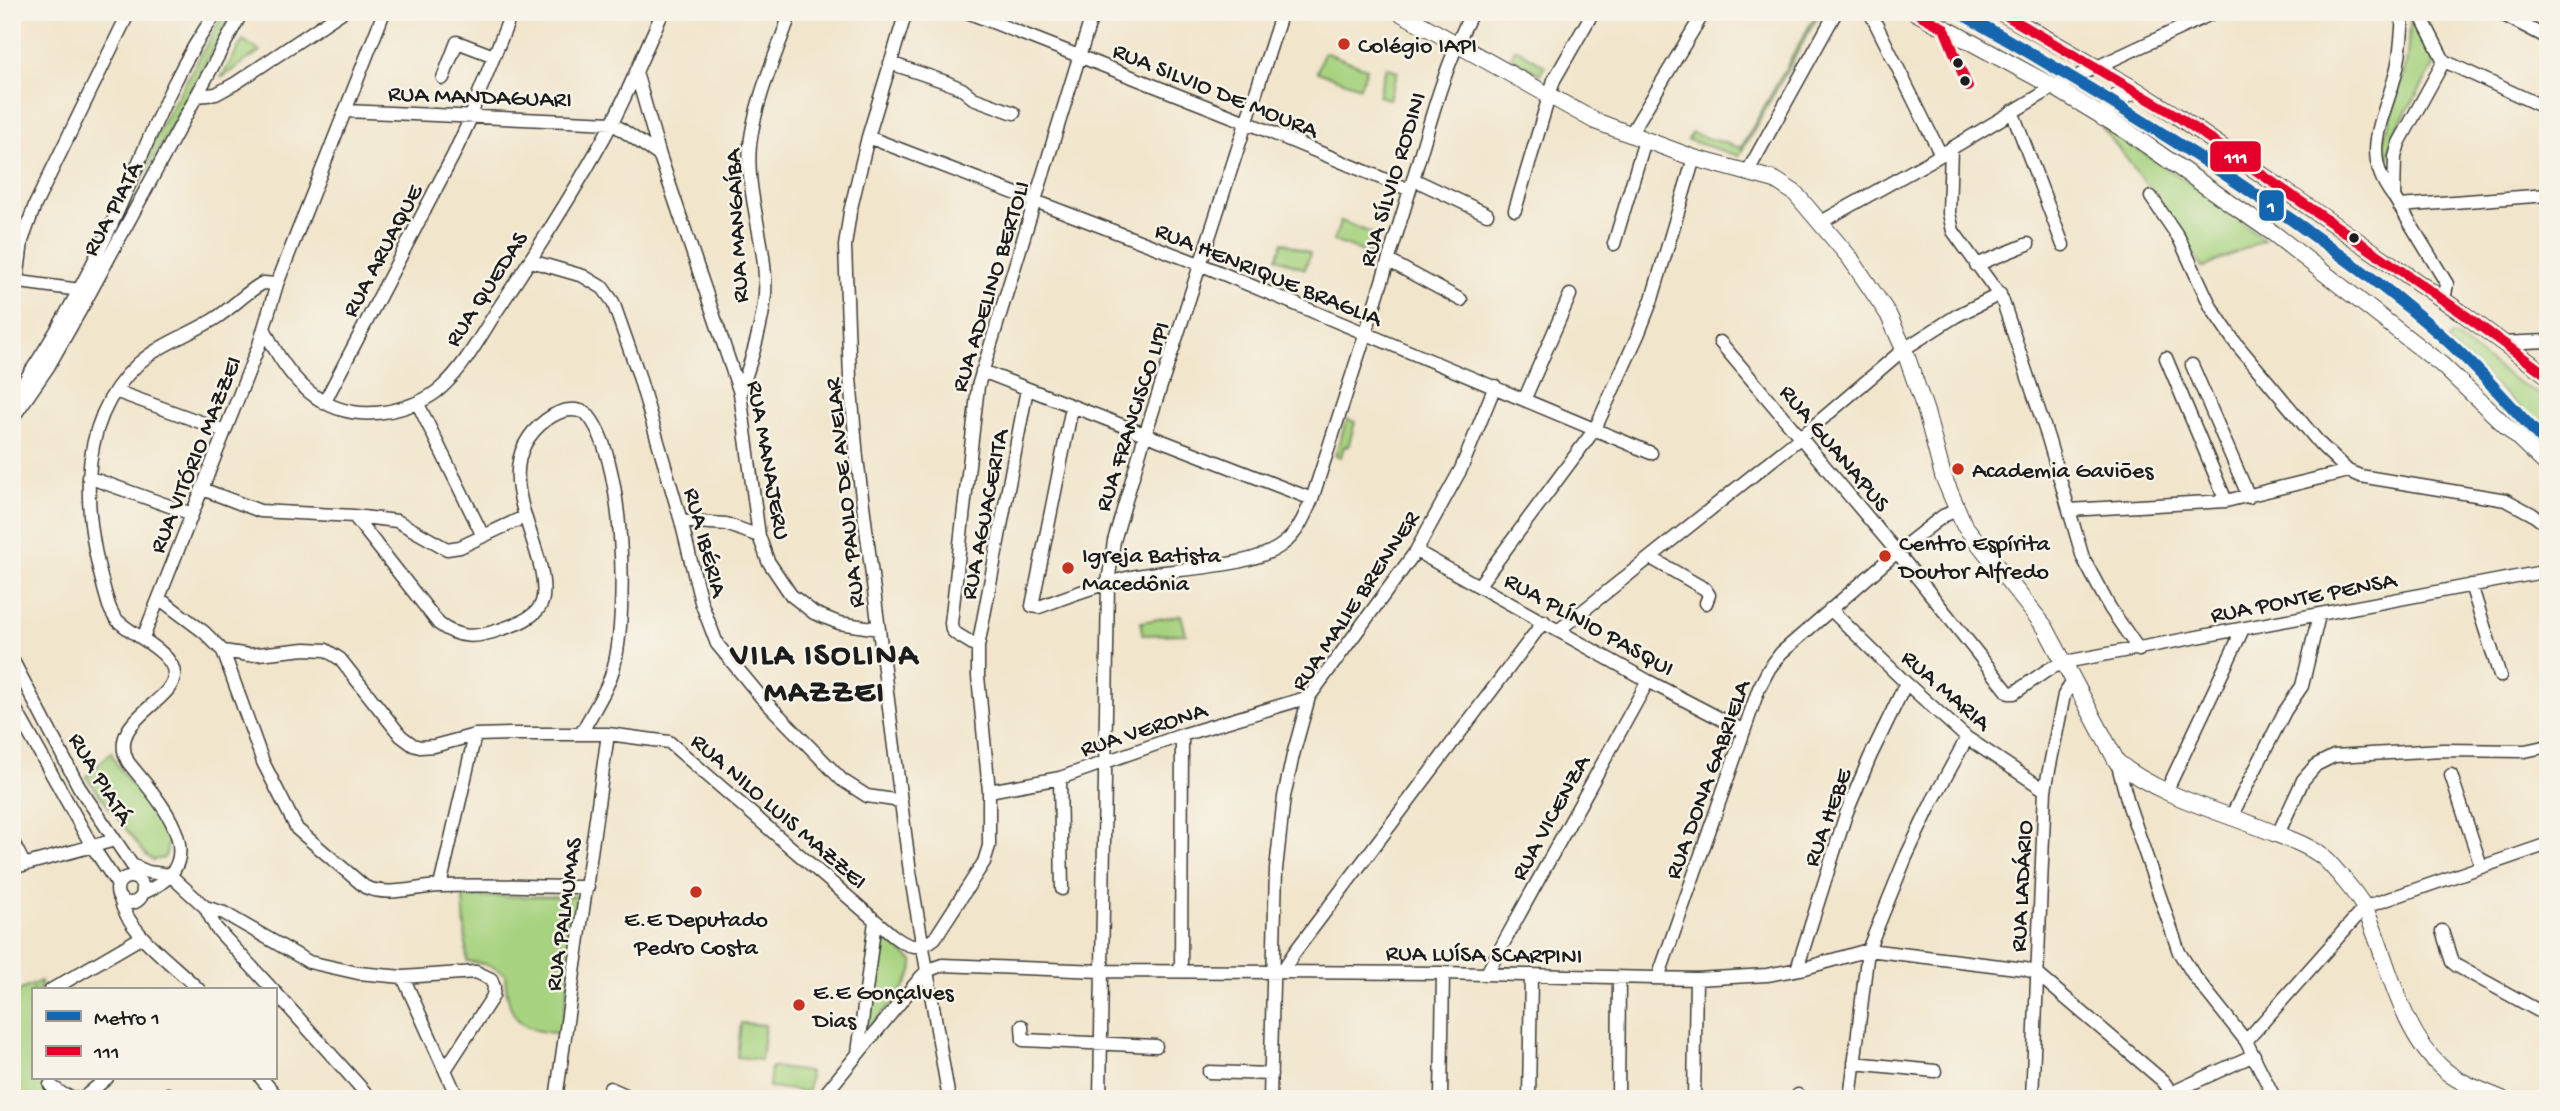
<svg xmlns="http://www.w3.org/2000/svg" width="2560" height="1111" viewBox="0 0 2560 1111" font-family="'Gochi Hand',sans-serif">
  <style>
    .green { fill: #a7d380; stroke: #62784e; stroke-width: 2 }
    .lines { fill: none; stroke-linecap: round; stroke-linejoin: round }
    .minor-casing { stroke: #3c3a36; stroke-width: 15 }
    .major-casing { stroke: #3c3a36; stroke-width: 18 }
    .minor { stroke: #fff; stroke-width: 12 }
    .major { stroke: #fff; stroke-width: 16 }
    .bus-1-casing { stroke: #f7f3e8; stroke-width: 16 }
    .bus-1 { stroke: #e4002b; stroke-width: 10 }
    .metro-1-casing { stroke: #f7f3e8; stroke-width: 18 }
    .metro-1 { stroke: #1266af; stroke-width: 12 }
    .poi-dot { fill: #c8321e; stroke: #f7f3e8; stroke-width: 2.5 }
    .bus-dot { fill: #1c1c1c; stroke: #f7f3e8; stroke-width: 2.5 }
    .labels { text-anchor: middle; stroke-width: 5; stroke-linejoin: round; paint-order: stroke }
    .poi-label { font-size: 24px; fill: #1c1c1c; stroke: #f7f3e8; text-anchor: start }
    .street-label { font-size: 24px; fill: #1c1c1c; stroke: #f7f3e8 }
    .district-label { font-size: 32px; font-weight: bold; letter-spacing: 2px; fill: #1c1c1c; stroke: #f7f3e8 }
    .line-badge { stroke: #f7f3e8; stroke-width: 2.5 }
    .badge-label { font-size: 19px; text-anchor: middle; font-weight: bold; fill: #fff }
  </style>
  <rect width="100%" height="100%" fill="#f7f3e8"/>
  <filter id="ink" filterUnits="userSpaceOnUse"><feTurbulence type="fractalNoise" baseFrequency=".0143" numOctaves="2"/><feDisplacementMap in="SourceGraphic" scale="14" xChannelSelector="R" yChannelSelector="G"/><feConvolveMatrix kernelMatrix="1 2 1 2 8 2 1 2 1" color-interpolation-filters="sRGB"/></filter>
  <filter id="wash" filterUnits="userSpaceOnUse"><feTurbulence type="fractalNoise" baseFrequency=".00686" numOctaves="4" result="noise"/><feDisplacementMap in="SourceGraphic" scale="28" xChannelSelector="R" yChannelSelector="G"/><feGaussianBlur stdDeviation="1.57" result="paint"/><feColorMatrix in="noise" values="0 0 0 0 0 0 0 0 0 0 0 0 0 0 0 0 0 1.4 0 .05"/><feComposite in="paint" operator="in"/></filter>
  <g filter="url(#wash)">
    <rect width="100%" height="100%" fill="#f1e5cb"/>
    <path class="green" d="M225 12H233L127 207 125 206 161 126Z
      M1817 12H1820L1739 156 1688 140 1691 133 1741 148Z
      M2411 16 2435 64 2395 131 2386 169 2382 147 2406 65Z
      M243 40 260 51 221 78Z
      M1516 48 1545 66 1540 74 1510 57Z
      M1324 52 1367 68 1360 87 1317 72Z
      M1386 67 1398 71 1389 99 1378 96Z
      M2100 125 2202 191 2264 240 2202 268 2155 195Z
      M1341 221 1379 236 1372 255 1333 241Z
      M1283 242 1310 253 1305 269 1277 258Z
      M2453 335 2513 379 2548 400V433L2447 342Z
      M1347 419 1355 422 1348 447 1344 446 1341 457 1335 455Z
      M1181 615 1186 634 1143 635 1141 622Z
      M111 752C121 783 182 826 164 858L153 860 146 855 86 777Z
      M581 896 561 1033C517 1033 507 1015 505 974L489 965 467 961 463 897Z
      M876 930 913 961C916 984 877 1018 862 1035Z
      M41 981V990H33V1078H45L46 1099H12V994Z
      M741 1023 765 1025 761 1060 737 1057Z
      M771 1067 810 1072 808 1092 769 1087Z"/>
  </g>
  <g filter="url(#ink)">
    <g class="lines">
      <g class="minor-casing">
        <path id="minor" d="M906 12 868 137 850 212 845 246 850 378 857 458 910 872 949 1099
          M967 12 1246 122 1410 190
          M1870 12 1941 155
          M2419 12 2444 61
          M2498 12 2548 38
          M2444 61 2399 143 2395 157 2394 197 2447 284 2444 300
          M2444 61 2548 109
          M890 63 946 82 962 89 973 98 1014 113
          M636 72 660 156 740 393 759 536 768 561 791 595 814 613 839 623 879 629
          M443 78 457 42 494 56
          M197 96 216 94 236 83 342 12
          M346 111 612 123 660 156
          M2012 111 2063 245
          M1630 135 1704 12
          M868 137 1202 265 1651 453
          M1951 148 1949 213 1953 231 2002 299 2048 438 2083 558 2110 608 2139 650
          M1748 171 1836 12
          M1413 179 1487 214
          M2393 196C2359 152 2385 118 2396 72 2401 53 2402 32 2403 12
          M2151 197 2179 238 2211 307 2234 341 2320 444 2348 471 2360 476 2506 500 2532 514 2548 526
          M2399 206 2548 195
          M1515 210 1554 80 1593 12
          M1821 222 1932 160 2054 87 2215 12
          M1614 244 1645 140
          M531 261 583 276 603 288 613 302 638 373 681 521 701 602 717 644 761 697 842 780 867 796 901 801
          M1389 261 1461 300
          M1976 265 2028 244
          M12 281 80 290
          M17 282 22 241 35 205 129 12
          M264 328C288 381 326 424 390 411 409 407 427 401 442 387 465 366 481 335 498 309 538 249 578 187 612 123 631 87 645 49 663 12
          M1720 342 1897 552 2009 693H2014L2049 669 2065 662 2548 571
          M2501 343 2548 341
          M2166 358 2226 501
          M2192 365 2249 497
          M982 371 1312 499
          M115 391 225 431
          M740 393C751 362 762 328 765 295 768 245 745 195 750 145 755 100 776 55 791 12
          M1525 398 1570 295
          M12 399C55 339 89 275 119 208 149 141 173 71 217 12
          M324 403 454 154 472 115 475 103 512 12
          M418 404 483 536
          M1072 407 1032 606 1039 607C1069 596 1099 584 1131 577 1172 568 1252 569 1283 544 1298 533 1305 515 1312 499 1342 406 1373 313 1401 219 1423 150 1439 77 1472 12
          M12 419 48 367 86 300 242 12
          M88 477 192 514
          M202 489 260 511 354 516 397 521 447 549 460 547 524 517
          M2069 510 2226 501 2348 471
          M354 516 439 624C459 639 476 638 499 630 514 625 537 618 542 602 545 592 543 579 541 569 530 519 492 461 546 420 558 411 571 406 586 413 625 453 628 613 614 666 608 690 592 712 581 734
          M681 521 726 524 759 536
          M1416 551 1648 681 1744 731
          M1651 558 1705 589 1709 595 1706 603
          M1479 585 1595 429 1638 335 1652 299 1694 158
          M2471 585 2500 676
          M160 599 204 632 223 651 263 762 297 829 365 887C388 897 416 887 440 886 489 884 539 887 588 887
          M1830 609 1906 683 1967 738 2045 790
          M1559 630 1801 437 1904 349 1956 316 2000 294
          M143 638 259 345 277 284 384 12
          M978 647 955 633 952 630 951 623 978 386 1093 12
          M223 651 249 655 305 649 326 650 340 659 401 736 413 745 420 747 434 746 475 735 511 734H608L669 742 892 935C907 947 919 951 935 938L984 862 989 846V791L978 676V647L1027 389
          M12 659 79 787 132 865 138 880
          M12 703 92 846 118 885
          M2117 762 2129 806 2179 952 2195 977 2246 1041 2275 1099
          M2451 775 2481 866
          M1060 778 1062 889
          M989 791 1060 778 1182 735 1309 697
          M2166 792 2243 629
          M2232 815 2285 711 2302 686 2319 615
          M2278 834 2303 780 2316 765 2334 756 2443 750 2525 751 2548 746
          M12 840 24 864
          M132 865 148 872 170 875
          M12 868 115 840
          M170 875 205 907 224 913 309 962 358 973 403 977 476 972 491 979 494 987 493 996 445 1070
          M117 890a13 13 0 1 1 26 0a13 13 0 1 1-26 0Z
          M440 886 475 735
          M143 893C218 861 159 801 128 762 106 720 175 702 174 674 174 652 130 634 117 620 113 616 111 611 109 606 85 527 70 427 138 364 160 344 191 334 216 318 233 307 246 292 263 283L277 284
          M120 899C129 935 173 963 199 990
          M205 907 216 928 273 990
          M2442 931 2452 962 2457 966 2548 1016
          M1797 969 1846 814 1870 757 1906 683
          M1283 970 1294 953 1544 621
          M1181 971 1182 735
          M1487 973 1648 681
          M403 977 458 1099
          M1658 978 1759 688 1769 669 1781 653 1897 552 1943 516 1957 510
          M51 990 142 937
          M275 992 371 1099
          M1022 1026 1023 1040 1156 1046
          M2246 1041 2365 907 2548 844
          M858 1053 875 921
          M1854 1063 1935 1071
          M1209 1072 1271 1074
          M261 1078 279 1099
          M50 1085 64 1095 78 1099
          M610 1088 635 1099
          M168 1094 173 1099
          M82 1099 107 1078
          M556 1099 608 734
          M821 1099 921 977 927 971 942 965 1101 971 1443 973 1696 979 1767 975 1805 968 1868 950 2025 969 2036 973 2163 1081 2176 1099
          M1100 1099 1108 583 1114 541 1145 435 1282 12
          M1270 1099 1276 869 1284 797 1293 755 1309 697 1416 551 1461 469 1495 386
          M1441 1099 1443 973
          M1529 1099 1531 975
          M1618 1099 1619 978
          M1694 1099 1696 979
          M1797 1099 1798 1095
          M1850 1099 1868 950 1906 857 1932 802 1967 738
          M2032 1099 2045 790 2064 695 2074 680
          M2158 1099 2254 1055"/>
      </g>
      <g class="major-casing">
        <path id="major" d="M1399 12 1595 121 1694 158 1775 180 1795 193 1850 258 1888 314 1904 349 1926 412 1943 476 1964 525 2045 627 2117 762C2160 797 2224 812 2276 834 2292 840 2309 846 2323 857 2333 866 2361 899 2366 911 2388 960 2400 1030 2441 1067 2458 1083 2481 1090 2502 1099
          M1915 12 2054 87 2128 132 2273 233 2442 365 2548 466
          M2000 12 2138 91 2174 114 2465 315 2548 376
          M2103 118 2117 97 2138 91"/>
      </g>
      <use href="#minor" class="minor"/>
      <use href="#major" class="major"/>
      <g class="bus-1-casing">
        <path id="bus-1" d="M1915 12 1944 28 1968 87
          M2000 12 2174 114 2465 315 2548 376"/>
      </g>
      <use href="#bus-1" class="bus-1"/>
      <g class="metro-1-casing">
        <path id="metro-1" d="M1959 12C2077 79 2192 149 2302 227 2349 261 2397 296 2441 335 2479 369 2513 408 2548 446"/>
      </g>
      <use href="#metro-1" class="metro-1"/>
    </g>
  </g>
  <g class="poi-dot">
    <circle cx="1344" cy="44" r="7"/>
    <circle cx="1958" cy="469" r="7"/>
    <circle cx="1885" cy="556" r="7"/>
    <circle cx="1068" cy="568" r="7"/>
    <circle cx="696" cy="892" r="7"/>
    <circle cx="799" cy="1005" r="7"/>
  </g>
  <g class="bus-dot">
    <circle cx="1958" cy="63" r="6"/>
    <circle cx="1965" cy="81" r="6"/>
    <circle cx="2354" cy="238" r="6"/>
  </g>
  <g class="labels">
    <g class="poi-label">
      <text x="1358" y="52">Colégio IAPI</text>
      <text x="1972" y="477">Academia Gaviões</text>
      <text x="1899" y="550">Centro Espírita<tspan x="1899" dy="28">Doutor Alfredo</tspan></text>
      <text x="1082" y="562">Igreja Batista<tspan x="1082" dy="28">Macedônia</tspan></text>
      <text x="696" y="926" text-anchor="middle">E.E Deputado<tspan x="696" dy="28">Pedro Costa</tspan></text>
      <text x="813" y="999">E.E Gonçalves<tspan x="813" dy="28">Dias</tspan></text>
    </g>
    <g class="street-label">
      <text transform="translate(1216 89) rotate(22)" y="8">RUA SILVIO DE MOURA</text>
      <text transform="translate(480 95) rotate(2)" y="8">RUA MANDAGUARI</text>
      <text transform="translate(1391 179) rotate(-73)" y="8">RUA SÍLVIO RODINI</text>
      <text transform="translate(111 208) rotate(-62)" y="8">RUA PIATÁ</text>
      <text transform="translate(735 226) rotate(-93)" y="8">RUA MANGAÍBA</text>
      <text transform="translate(381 250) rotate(-62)" y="8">RUA ARUAQUE</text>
      <text transform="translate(1269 273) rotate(22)" y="8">RUA HENRIQUE BRAGLIA</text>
      <text transform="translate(989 286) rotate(-73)" y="8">RUA ADELINO BERTOLI</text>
      <text transform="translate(485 288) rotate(-57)" y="8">RUA QUEDAS</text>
      <text transform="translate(1131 416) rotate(-72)" y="8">RUA FRANCISCO LIPI</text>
      <text transform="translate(1836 447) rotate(50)" y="8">RUA GUANAPUS</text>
      <text transform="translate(194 454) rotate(-68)" y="8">RUA VITÓRIO MAZZEI</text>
      <text transform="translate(770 460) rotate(80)" y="8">RUA MANAJERU</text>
      <text transform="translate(843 493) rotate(-96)" y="8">RUA PAULO DE AVELAR</text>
      <text transform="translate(983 514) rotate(-79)" y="8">RUA AGUACERITA</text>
      <text transform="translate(707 542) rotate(75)" y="8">RUA IBÉRIA</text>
      <text transform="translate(2303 596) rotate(-11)" y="8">RUA PONTE PENSA</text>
      <text transform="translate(1354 600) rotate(-56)" y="8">RUA MALIE BRENNER</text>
      <text transform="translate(1590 623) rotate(29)" y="8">RUA PLÍNIO PASQUI</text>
      <text transform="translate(1947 689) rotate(41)" y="8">RUA MARIA</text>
      <text transform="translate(1143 728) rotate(-18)" y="8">RUA VERONA</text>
      <text transform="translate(102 778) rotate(59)" y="8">RUA PIATÁ</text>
      <text transform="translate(1706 779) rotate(-70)" y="8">RUA DONA GABRIELA</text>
      <text transform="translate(780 810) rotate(41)" y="8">RUA NILO LUIS MAZZEI</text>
      <text transform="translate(1549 817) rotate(-61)" y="8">RUA VICENZA</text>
      <text transform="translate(1826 817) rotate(-70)" y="8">RUA HEBE</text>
      <text transform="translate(2020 886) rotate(-87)" y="8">RUA LADÁRIO</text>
      <text transform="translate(562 914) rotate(-82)" y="8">RUA PALMUMAS</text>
      <text transform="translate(1484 953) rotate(1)" y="8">RUA LUÍSA SCARPINI</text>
    </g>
    <g class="district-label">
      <text x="825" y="663">VILA ISOLINA<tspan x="825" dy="37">MAZZEI</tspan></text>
    </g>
  </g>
  <g class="line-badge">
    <rect x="2209" y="140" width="53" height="33" rx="7" fill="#e4002b"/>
    <rect x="2258" y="189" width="27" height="33" rx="7" fill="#1266af"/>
  </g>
  <g class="badge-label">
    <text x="2236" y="163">111</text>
    <text x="2271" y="212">1</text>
  </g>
  <rect width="2560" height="1111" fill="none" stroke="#f7f3e8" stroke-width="42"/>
  <rect x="32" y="988" width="245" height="91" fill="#f7f3e8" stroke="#9f9d96" stroke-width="2"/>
  <rect x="46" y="1011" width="35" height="10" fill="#1266af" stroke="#9f9d96" stroke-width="2"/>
  <text x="94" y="1024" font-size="21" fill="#1c1c1c">Metro 1</text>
  <rect x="46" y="1046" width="35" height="10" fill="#e4002b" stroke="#9f9d96" stroke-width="2"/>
  <text x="94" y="1058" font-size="21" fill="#1c1c1c">111</text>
</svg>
